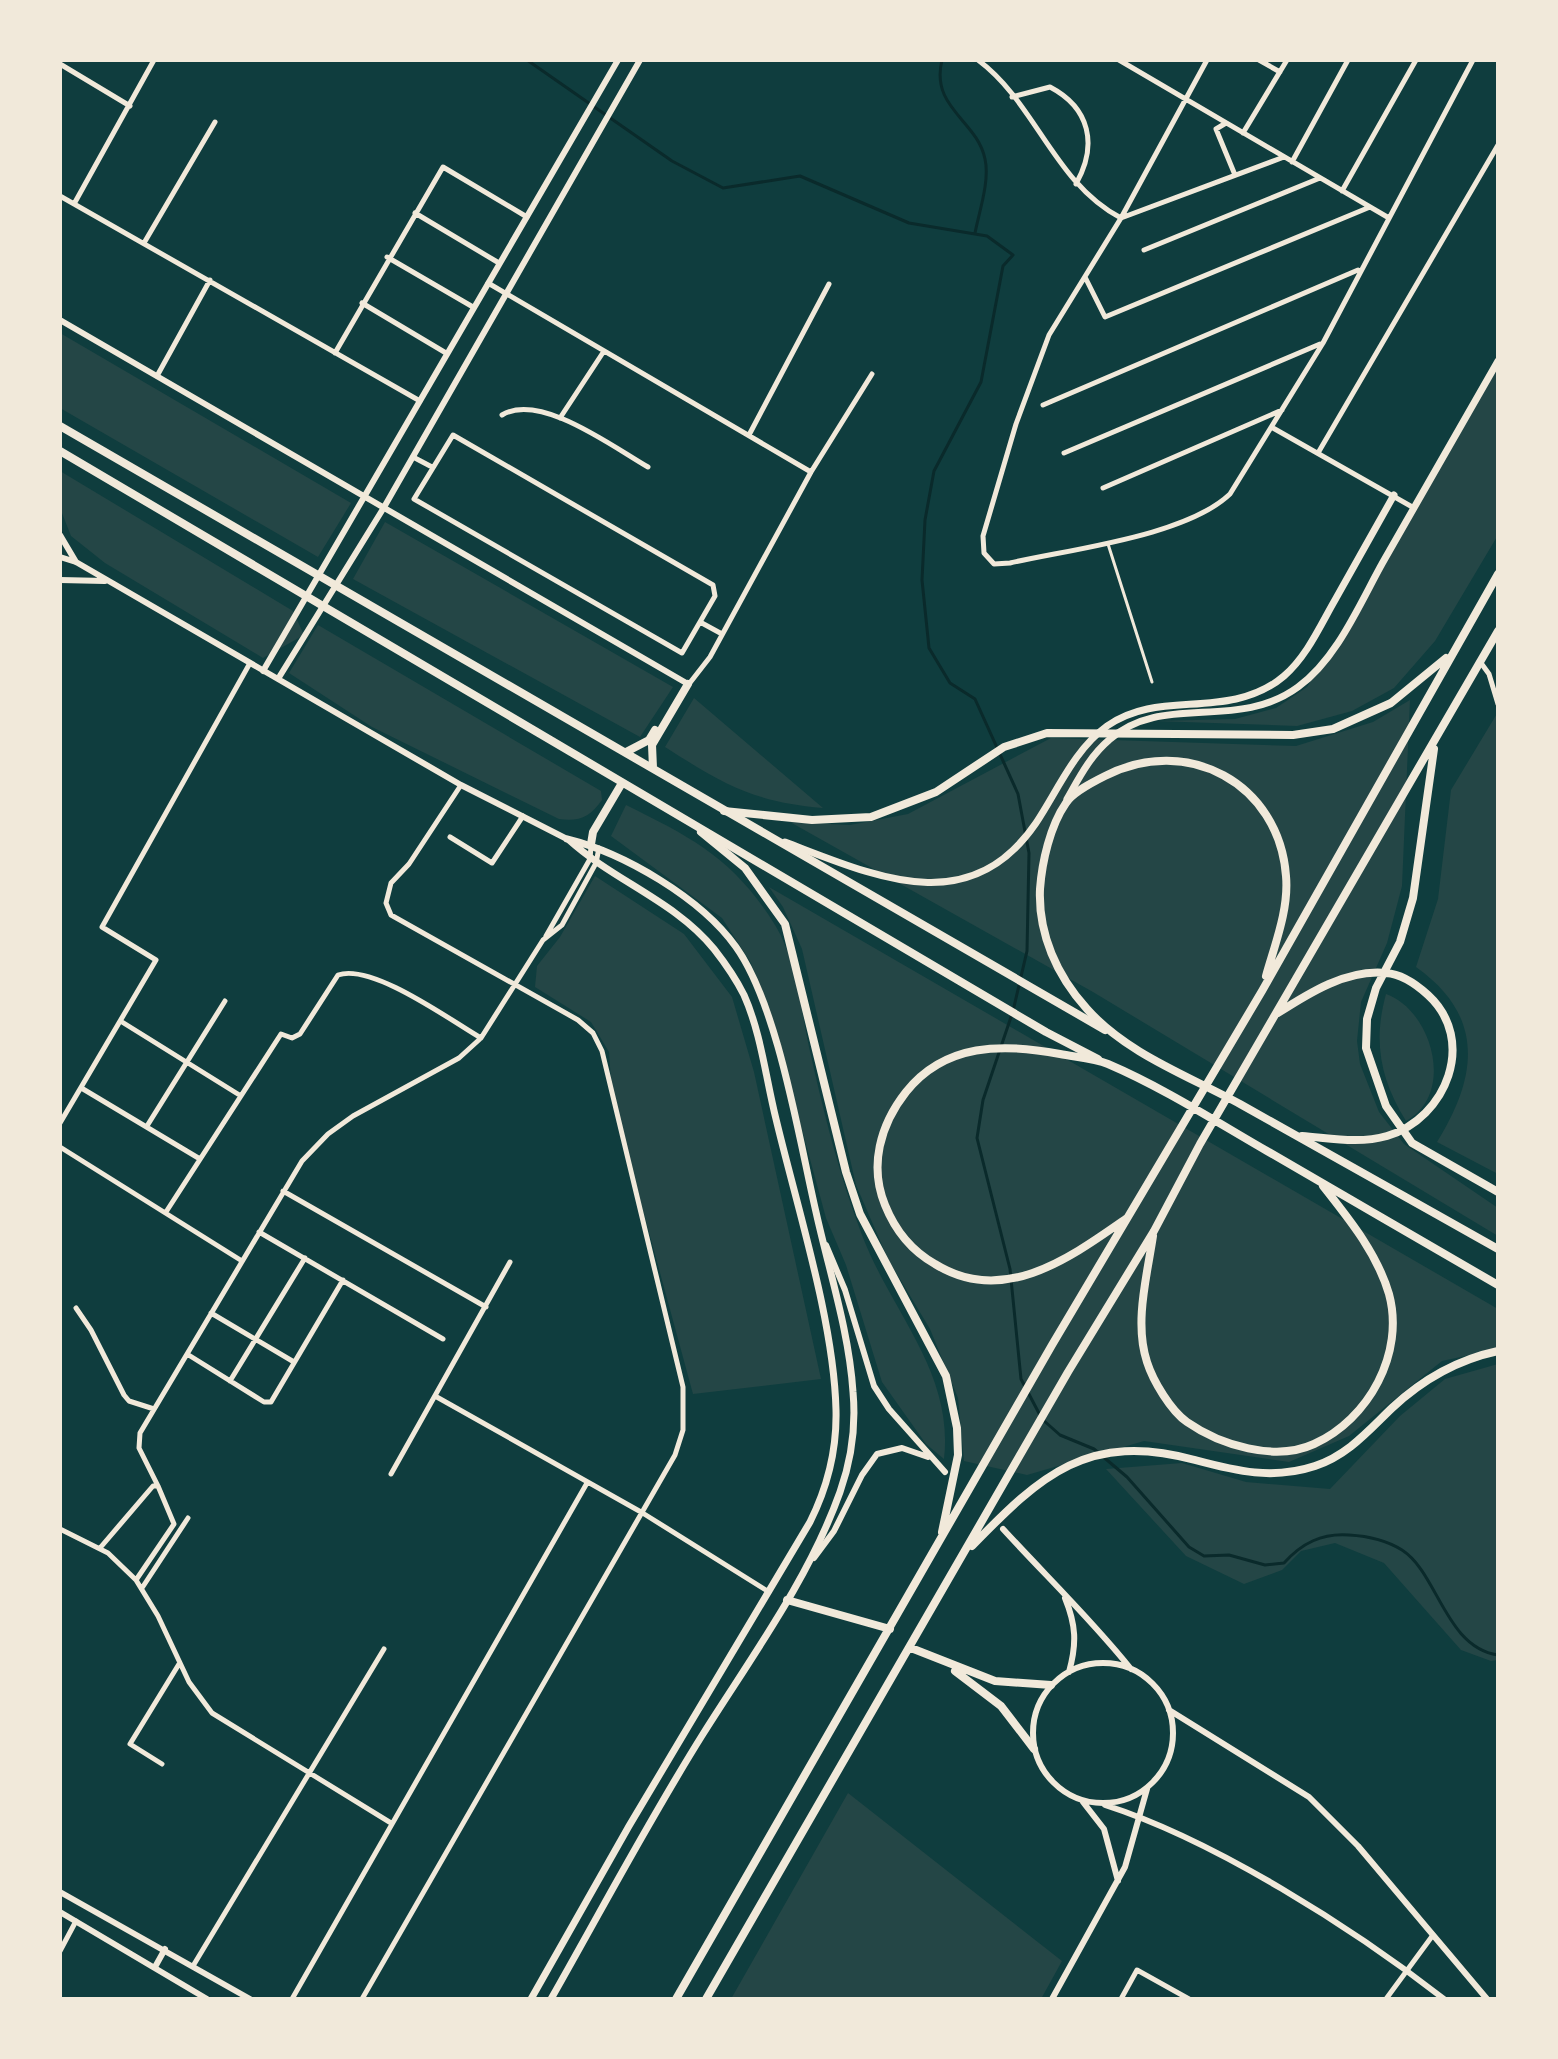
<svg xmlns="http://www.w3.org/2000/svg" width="1558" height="2059" viewBox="0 0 1558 2059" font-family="Commissioner,sans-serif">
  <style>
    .green { fill: #244646 }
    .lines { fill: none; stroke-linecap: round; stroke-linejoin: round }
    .stream { stroke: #0a2a2b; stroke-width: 3 }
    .service { stroke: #f1e9da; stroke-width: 3 }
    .minor { stroke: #f1e9da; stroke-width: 5 }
    .tertiary { stroke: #f1e9da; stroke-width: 6 }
    .secondary { stroke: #f1e9da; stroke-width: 7 }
    .primary { stroke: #f1e9da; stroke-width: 8 }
    .trunk { stroke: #f1e9da; stroke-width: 8 }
  </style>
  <rect width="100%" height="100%" fill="#0f3d3e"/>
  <path class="green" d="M60 333 351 503 318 557 60 408Z
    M1498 367V535L1435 641 1394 688 1352 711 1297 726 1155 721 1235 719 1276 708 1307 687 1376 578Z
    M60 471 293 611 304 635 263 658 105 563 71 536 60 508Z
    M385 522 673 687 640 737 353 579Z
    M318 625 601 791 602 800C590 817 579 822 559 819L372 727 289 673Z
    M694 698 823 808C753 802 723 784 665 747Z
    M1410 700 1402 886 1387 943 1361 1002 1357 1041 1360 1064 1379 1112 1404 1144 1498 1208V1236L1093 992 790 822 850 825 908 814 1051 738 1296 746 1373 722Z
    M1498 712V1174L1437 1142C1478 1076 1485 1016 1416 967L1438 899 1451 790Z
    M626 805C693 838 734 859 775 925 796 959 801 1009 809 1047 823 1110 839 1175 862 1235 891 1312 954 1372 944 1459L926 1444 882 1382 846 1265 826 1218 770 1012 751 963 722 918 611 836Z
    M595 876 684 934 732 997 754 1072 821 1379 693 1394 612 1096 609 1052 591 1022 535 987 537 966 560 937Z
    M769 887 1498 1309V1349L1442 1361 1349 1436 1289 1462 1144 1441 1027 1475 964 1461 958 1398 930 1329 888 1259 856 1185 802 949 783 907Z
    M1386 994C1432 1010 1456 1094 1406 1121 1380 1079 1373 1041 1386 994Z
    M1498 1364V1660L1491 1661 1461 1650 1384 1563 1335 1543 1301 1551 1282 1570 1244 1584 1186 1556 1106 1469 1182 1463 1246 1482 1330 1489 1400 1416 1445 1379Z
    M848 1793 1062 1961 1041 1999H731Z"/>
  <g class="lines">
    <path class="stream" d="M527 60 672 161 723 188 800 176 909 223 987 236 1013 255 1003 266 981 382 934 471 925 520 922 580 929 648 950 683 975 699 1018 794 1029 853 1027 951 1013 1011 983 1100 977 1138 1010 1269 1021 1379 1042 1419 1060 1435 1094 1449 1127 1477 1189 1547 1204 1556 1229 1555 1265 1565 1284 1563C1302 1543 1322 1533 1349 1535 1367 1536 1386 1540 1402 1550 1438 1573 1445 1647 1498 1655
      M942 60C930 108 977 120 985 159 990 181 979 212 975 233"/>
    <path class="service" d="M1108 544 1152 682"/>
    <path class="minor" d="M978 60C1036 103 1054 183 1121 218L1284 157
      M1119 60 1389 218
      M1207 60 1121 218 1049 335 1016 424 983 536 984 553 994 564 1010 563C1071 549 1186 536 1230 494L1323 343 1473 60
      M1259 60 1280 72
      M60 64 130 106
      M1012 97 1050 87C1090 108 1098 145 1076 184
      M1226 123 1216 129 1235 175
      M1243 133 1287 60
      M1292 162 1348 60
      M1342 191 1416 60
      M60 196 420 401
      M74 204 154 60
      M415 213 499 263
      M144 243 215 122
      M1144 250 1320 178
      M387 257 473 307
      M1085 277 1105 317 1370 207
      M488 283 811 472
      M362 303 446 353
      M335 353 443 167 527 217
      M157 376 210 280
      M1043 405 1358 270
      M502 415C540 392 613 447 648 467
      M560 418 604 351
      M1273 428 1414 508
      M453 435 713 585 715 596 682 653 414 499Z
      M749 435 829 284
      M1064 453 1320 344
      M1318 453 1498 145
      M413 457 432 467
      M1103 488 1282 410
      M700 622 722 634
      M1481 663 1489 674 1498 704
      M689 684 710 657 811 472 872 374
      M450 837 492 863 523 816
      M546 936 590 859 591 846
      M122 1022 241 1096
      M83 1089 200 1159
      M60 1123 156 960 102 927 250 663
      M147 1126 225 1001
      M60 1147 242 1261
      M283 1191 486 1307
      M166 1212 281 1034 292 1038 300 1034 338 975C372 963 450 1020 481 1038
      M259 1232 443 1339
      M76 1308 91 1330 124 1395 129 1401 154 1409
      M211 1313 294 1362
      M187 1354 264 1402H271L343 1280
      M230 1381 305 1258
      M435 1396 641 1512 769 1592
      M391 1474 510 1262
      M158 1486 139 1448 140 1433 302 1161 328 1134 353 1116 459 1058 481 1038 543 940 562 925 596 863 599 848
      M60 1529 108 1553 136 1580 158 1616 189 1682 212 1713 391 1823
      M100 1548 153 1486H158L174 1524 136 1580
      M142 1588 188 1518
      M162 1764 130 1744 179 1664
      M60 1951 76 1921
      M193 1966 384 1649
      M292 1999 587 1483
      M362 1999 675 1455 683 1430V1387L602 1051 593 1033 578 1020 391 915 386 903 391 883 409 864 461 785
      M1121 1999 1137 1970 1189 1999
      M1386 1999 1433 1935"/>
    <path class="tertiary" d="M60 320 688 684
      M60 535 76 562
      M60 557 76 562 461 785 567 839
      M60 580 105 581
      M263 671 618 60
      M278 679 383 509 640 60
      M826 1245 845 1290 874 1386 889 1409 945 1472
      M1003 1529C1046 1576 1091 1619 1131 1669
      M814 1558 834 1531 862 1475 877 1454 902 1448 928 1457
      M1065 1598C1076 1625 1077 1643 1069 1672
      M1033 1733a70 70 0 1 1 140 0a70 70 0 1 1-140 0Z
      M1169 1710 1309 1797 1358 1846 1487 1999
      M1083 1802 1104 1829 1118 1881
      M1105 1805C1214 1840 1353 1928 1444 1999
      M60 1892 250 1999
      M60 1912 207 1999
      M155 1967 165 1949
      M1052 1999 1125 1867 1147 1789"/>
    <path class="secondary" d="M1067 799C1079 778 1090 756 1109 740 1162 692 1237 732 1298 687 1337 659 1360 603 1383 562 1422 495 1460 428 1498 361
      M785 842C875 876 969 921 1036 823 1058 790 1074 750 1107 726 1147 698 1191 709 1236 699 1254 695 1270 688 1284 676 1307 656 1320 626 1335 600 1355 565 1374 530 1394 495
      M531 1999 629 1826 810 1522C828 1486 837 1451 836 1410 834 1322 797 1207 776 1119 766 1079 761 1033 744 995 736 979 725 963 714 949 675 901 614 881 569 840
      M551 1999C601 1911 649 1820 703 1734 752 1656 809 1579 840 1492 851 1461 856 1425 853 1392 849 1331 829 1271 816 1212 799 1139 778 1006 736 947 701 898 624 853 567 839"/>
    <path class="primary" d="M60 426 1105 1030
      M60 451 1046 1032 1098 1059
      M626 752 649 740 655 730
      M653 768 652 745 688 684
      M591 844 593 832 622 783"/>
    <path class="trunk" d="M1434 749 1413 898 1400 942 1376 988 1367 1019 1366 1048 1386 1106 1412 1143 1498 1192
      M724 811 812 820 871 817 936 792 1004 747 1047 733 1293 735 1333 729 1391 703 1446 658
      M701 832 745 868 785 924 846 1172 860 1214 946 1376 957 1428 958 1455 942 1532
      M1266 976C1275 944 1289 909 1286 876 1279 783 1187 734 1105 776 1093 782 1073 792 1066 803 1050 826 1042 862 1040 889 1038 934 1057 976 1087 1009 1127 1054 1189 1076 1240 1104 1327 1152 1412 1201 1498 1249
      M1278 1013C1309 993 1347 969 1386 973 1402 974 1417 985 1428 995 1477 1040 1447 1118 1387 1136 1359 1144 1330 1138 1302 1136
      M1127 1218C1071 1257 1004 1307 935 1264 912 1251 895 1230 885 1205 869 1166 880 1125 906 1092 945 1043 1003 1043 1060 1054 1075 1057 1094 1058 1108 1064 1162 1087 1215 1121 1267 1151 1344 1196 1421 1240 1498 1285
      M1153 1236C1147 1276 1134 1323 1147 1362 1153 1381 1171 1411 1187 1422 1220 1445 1275 1462 1314 1444 1369 1419 1405 1353 1389 1294 1377 1253 1349 1219 1323 1186
      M972 1546C1041 1475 1088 1431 1195 1460 1236 1471 1273 1480 1315 1466 1348 1455 1368 1431 1392 1408 1423 1379 1456 1360 1498 1351
      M787 1600 890 1629
      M911 1648 995 1681 1051 1685
      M955 1671 1001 1706 1034 1749
      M676 1999 1052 1345 1262 991 1498 574
      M706 1999 1068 1372 1154 1231 1200 1144 1498 631"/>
  </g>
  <rect width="1558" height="2059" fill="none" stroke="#f1e9da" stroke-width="124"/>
</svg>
